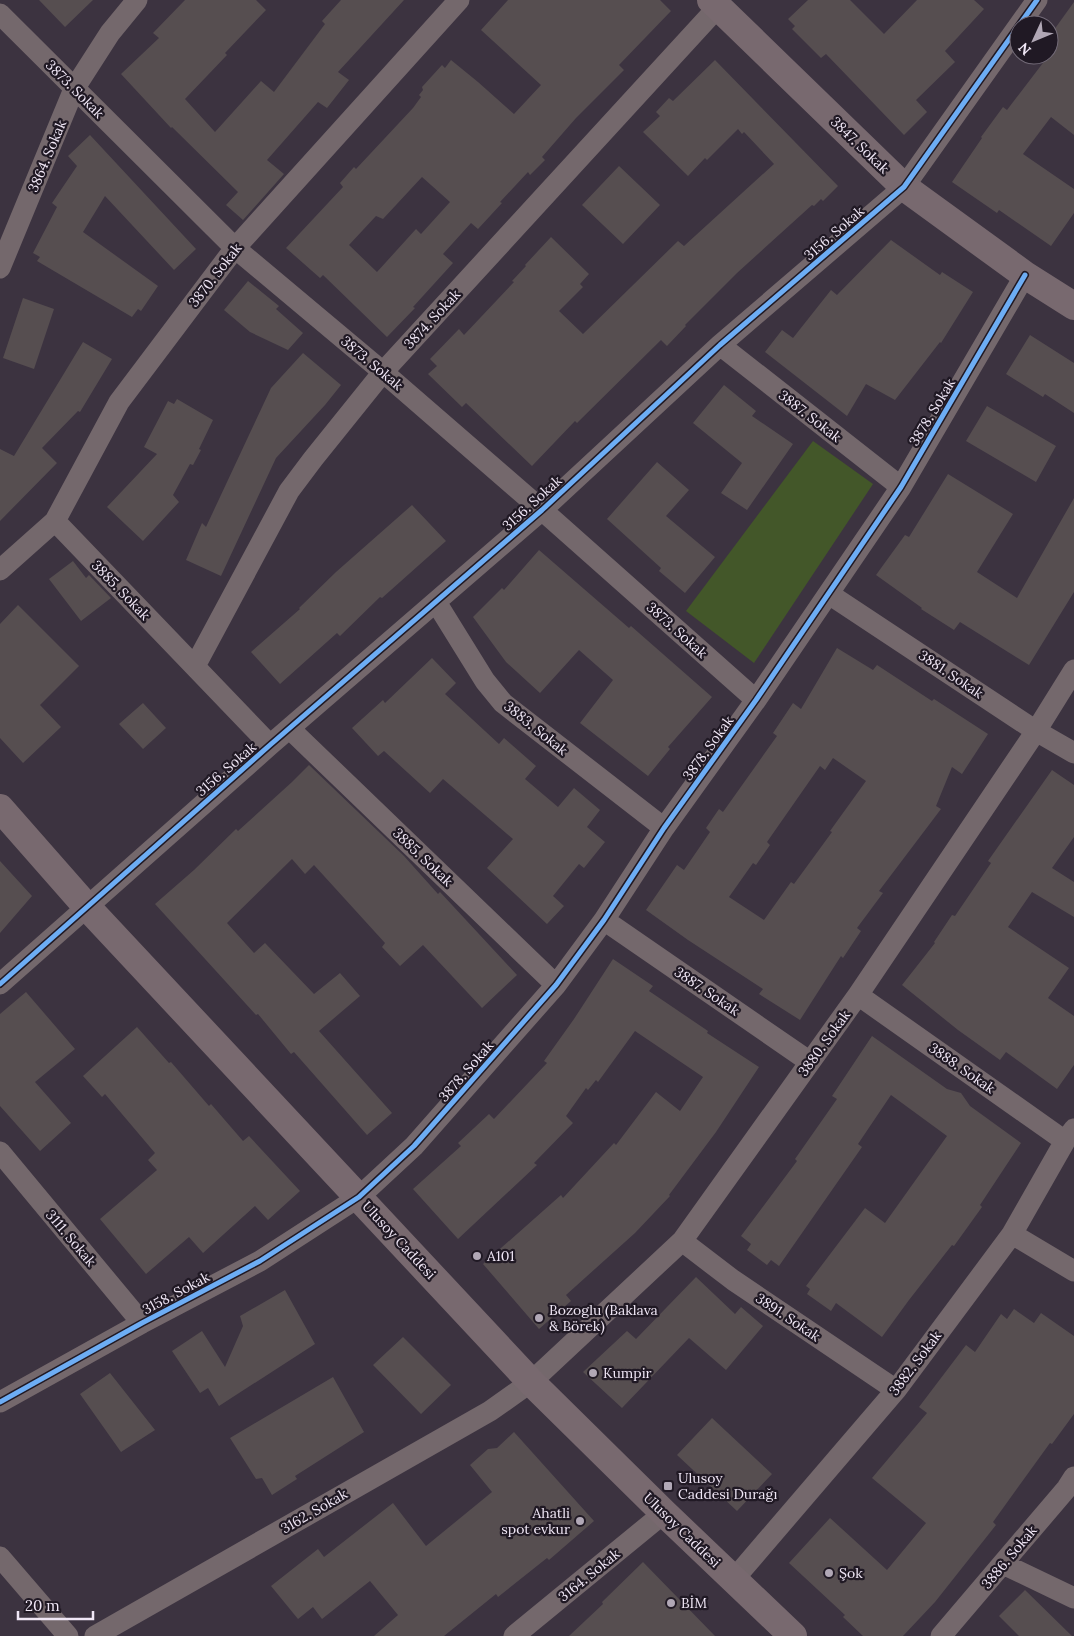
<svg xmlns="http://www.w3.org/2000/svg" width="1074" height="1636" viewBox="0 0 1074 1636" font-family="Lora,serif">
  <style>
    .green { fill: #435729 }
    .building { fill: #564e50; fill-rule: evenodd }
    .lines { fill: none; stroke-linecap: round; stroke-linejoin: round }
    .street { stroke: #74686c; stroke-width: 21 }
    .secondary { stroke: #78696f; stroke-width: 28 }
    .cycleway-casing { stroke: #201924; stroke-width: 8 }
    .cycleway { stroke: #6dadf4; stroke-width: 5 }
    .poi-dot { fill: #b1a8b6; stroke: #201924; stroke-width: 2 }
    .labels { text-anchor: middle; stroke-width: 4.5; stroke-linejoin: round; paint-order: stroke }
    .street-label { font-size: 14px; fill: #f0e7f6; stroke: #201924 }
    .poi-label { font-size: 14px; fill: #f0e7f6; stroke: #201924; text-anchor: start }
  </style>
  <rect width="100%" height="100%" fill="#3c3340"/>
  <path class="green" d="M813 441 873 484 754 663 686 611Z"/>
  <path class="building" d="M39 0H93L65 27Z
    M185 0H256L266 10 225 53 227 55 185 99 215 132 261 81 274 92 325 24 322 21 341 0H404L338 72 349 80 327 108 318 102 267 160 284 174 243 220 226 205 238 192 172 127 171 128 121 74 159 38 153 33Z
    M508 0H660L671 11 619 65 624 70 576 118 542 157 545 160 530 175 528 172 500 202 502 203 478 229 471 223 443 254 453 263 413 307 415 308 387 337 323 275 320 278 286 248 343 187 340 183 354 167 356 169 413 108 421 97 419 95 423 90 422 87 442 65 445 68 451 60 478 82 514 114 541 85 481 30ZM422 177 450 202 421 234 416 229 377 272 349 245 376 216 383 219Z
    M808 0H850L884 34 917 0H974L984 9 945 51 955 62 916 100 927 112 904 135 826 54 821 58 792 29 795 26 788 19Z
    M1074 2V135L1051 117 1023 154 1074 189V213L1051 246 999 210 997 213 952 182 982 138 981 137 1003 107 1007 110 1049 55 1054 47 1051 44 1056 37 1051 34Z
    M715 60 838 186 823 201 821 199 814 206 812 205 737 273 685 325 686 326 667 346 661 340 577 423 575 421 532 466 466 403 462 407 428 374 437 366 430 359 459 329 464 335 514 282 512 281 526 266 525 265 551 237 589 274 580 284 583 287 559 311 583 334 678 241 684 246 774 164 744 132 742 134 738 129 707 160 705 158 688 176 643 132 660 116 656 112 669 98 673 101Z
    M90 135 196 249 174 270 105 196 83 232 158 286 141 311 138 309 132 317 37 261 40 257 33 253 57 207 52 203 77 166 68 156Z
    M619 166 660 205 623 244 582 205Z
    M891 240 940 275 942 272 973 292 941 343 940 342 895 400 866 384 847 416 765 352 782 330 793 338 831 290 837 295Z
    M248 281 279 306 276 309 303 333 288 350 250 332 224 310Z
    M23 298 54 309 34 369 3 358Z
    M1030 335 1074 363V413L1045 394 1043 397 1006 374Z
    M83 342 112 359 80 412 78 411 42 448 57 463 0 521V449L14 456Z
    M303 353 341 385 325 405 276 458 221 576 186 560 202 523 206 527 271 388Z
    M724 385 756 411 752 416 793 444 747 510 721 493 742 463 693 423Z
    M177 399 213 420 199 449 201 450 193 465 190 464 173 495 179 502 143 541 107 507 157 454 144 447 168 401 174 404Z
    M987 406 1056 446 1036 482 966 441Z
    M657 462 689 490 666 516 715 557 685 593 659 571 661 568 607 519Z
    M948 474 1013 514 977 572 1017 598 1074 498V592L1029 665 960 622 954 630 921 609 922 608 876 575 905 535 909 537Z
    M412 505 446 541 382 598 380 597 340 636 337 633 280 684 251 652 300 609 299 608 336 572Z
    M539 550 629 628 631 626 712 697 668 747 670 749 648 776 580 723 613 680 579 650 540 693 506 662 473 617 502 588 504 590Z
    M73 561 86 578 89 575 111 598 81 621 49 579Z
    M18 605 79 666 40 705 61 727 23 763 0 738V624Z
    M837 648 873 670 877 665 932 701 934 699 988 734 962 774 952 767 936 806 941 809 879 891 883 893 857 928 861 931 843 958 841 956 800 1020 759 994 763 989 688 940 646 910 677 865 684 870 710 832 706 828 719 809 723 812 777 736 773 733 793 703 801 709ZM833 758 866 781 830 831 832 832 794 884 791 882 764 920 729 897 753 863 756 865 770 845 767 842 820 766 825 770Z
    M432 658 456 683 445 694 499 744 504 738 536 766 525 779 558 807 574 788 600 810 587 827 605 842 584 868 579 864 553 896 564 906 547 924 487 868 513 839 443 779 430 793 384 751 378 756 352 728 383 700 385 703Z
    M143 703 166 728 143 749 119 724Z
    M309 765 404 856 438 894 440 892 517 975 482 1008 423 945 400 966 382 947 385 943 314 865 305 874 292 859 227 923 254 953 265 943 314 994 340 973 360 996 319 1031 392 1113 367 1135 294 1052 291 1054 258 1014 256 1015 155 904 194 870 236 829 238 831 292 782Z
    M1052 770 1074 785V837L1052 868 1074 882V917L1032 892 1008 927 1069 968 1048 998 1074 1016V1065L1057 1089 1006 1052 1000 1060 958 1030 902 985 935 943 934 942 952 915 955 916 991 863 988 861Z
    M0 861 32 896 0 933Z
    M613 959 653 986 649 991 708 1031 707 1033 759 1067 716 1132 669 1195 670 1196 635 1233 566 1295 571 1301 539 1329 483 1264 561 1195 563 1198 614 1143 616 1145 656 1092 680 1111 703 1077 635 1031 598 1082 596 1080 588 1090 586 1088 566 1116 573 1123 534 1163 537 1165 458 1239 413 1189 461 1146 458 1143 489 1114 494 1119 547 1063 544 1061 574 1019Z
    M26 992 75 1049 35 1082 71 1123 40 1151 0 1106V1014Z
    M137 1027 169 1063 171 1062 209 1106 211 1104 243 1141 249 1136 300 1191 268 1220 255 1206 203 1253 189 1237 146 1274 100 1219 157 1170 148 1160 155 1153 105 1094 102 1097 83 1076Z
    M872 1036 947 1089 961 1093 970 1106 1021 1143 980 1205 982 1207 954 1246 952 1245 909 1300 882 1337 836 1303 831 1311 807 1294 810 1289 806 1286 865 1208 885 1223 947 1136 891 1095 858 1144 862 1147 779 1266 771 1260 767 1265 747 1250 751 1244 741 1236 797 1161 795 1159 837 1099 832 1096Z
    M696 1277 735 1314 741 1307 763 1326 726 1370 689 1338 622 1408 583 1372 627 1331 636 1339Z
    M285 1290 315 1344 219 1406 208 1388 200 1393 172 1351 202 1331 225 1367 243 1326 240 1316Z
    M1014 1309 1034 1323 1041 1313 1074 1336V1414L1052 1444 1050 1443 993 1522 996 1525 935 1602 903 1636H863L843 1617 845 1615 789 1563 830 1518 887 1570 926 1523 872 1478 927 1413 919 1407 966 1345 975 1352 1001 1314 1007 1319Z
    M403 1337 451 1385 421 1414 373 1365Z
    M110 1373 155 1430 121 1452 80 1394Z
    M333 1377 364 1432 295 1476 297 1479 272 1495 262 1478 256 1479 230 1438Z
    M712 1418 772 1474 737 1511 677 1455Z
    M514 1432 594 1521 549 1560 547 1558 498 1597 496 1594 444 1636H374L398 1615 370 1581 322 1619 313 1607 298 1619 271 1586 318 1549 324 1557 393 1503 426 1546 492 1492 470 1465 488 1449 497 1448Z
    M643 1562 715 1636H569L603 1604 602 1602Z
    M1025 1590 1072 1636H1019L999 1616Z"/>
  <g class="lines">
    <path class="street" d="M0 14 235 248 383 372 542 510 756 700
      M0 268 74 89 110 33 137 0
      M720 345 901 487
      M55 521 270 745
      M0 570 55 521 119 402 235 248 459 0
      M829 594 1036 731 1074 753
      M436 602 485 681 503 703 664 828
      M195 666 289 491 313 459 383 372 718 7
      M290 729 556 985
      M604 920 810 1062
      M0 984 270 745 542 510 720 345 904 187 1037 0
      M858 995 1065 1141
      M0 1152 142 1323
      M1012 1234 1074 1271
      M682 1241 733 1280 896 1390
      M0 1402 142 1323 260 1261 359 1197 414 1146 556 985 604 920 664 828 756 700 901 487 1025 275
      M0 1557 68 1636
      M1003 1564 1074 1598
      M734 1579 896 1390 1012 1234 1065 1141 1074 1129
      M95 1636 490 1411 531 1382 682 1241 858 995 1036 731 1074 670
      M514 1636 664 1513
      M941 1636 1067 1488 1074 1477"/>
    <path class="secondary" d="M711 0 904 187 1025 275 1074 306
      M0 808 87 907 531 1382 664 1513 793 1636"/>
    <g class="cycleway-casing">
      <path id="cycleway" d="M0 984 270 745 542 510 720 345 904 187 1037 0
        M0 1402 142 1323 260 1261 359 1197 414 1146 556 985 604 920 664 828 756 700 901 487 1025 275"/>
    </g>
    <use href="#cycleway" class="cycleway"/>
  </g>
  <g class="poi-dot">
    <circle cx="477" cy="1256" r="5"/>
    <circle cx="539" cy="1318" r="5"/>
    <circle cx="593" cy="1373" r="5"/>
    <rect x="663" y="1481" width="10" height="10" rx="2.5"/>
    <circle cx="580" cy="1521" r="5"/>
    <circle cx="829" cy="1573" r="5"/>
    <circle cx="671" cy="1603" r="5"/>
  </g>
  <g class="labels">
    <g class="street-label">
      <text transform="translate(75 89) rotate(45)" y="5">3873. Sokak</text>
      <text transform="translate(860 145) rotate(44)" y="5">3847. Sokak</text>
      <text transform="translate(47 156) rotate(-67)" y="5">3864. Sokak</text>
      <text transform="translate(834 233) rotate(-41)" y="5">3156. Sokak</text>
      <text transform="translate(215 275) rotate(-52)" y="5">3870. Sokak</text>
      <text transform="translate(432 319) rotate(-47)" y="5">3874. Sokak</text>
      <text transform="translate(372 363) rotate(40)" y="5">3873. Sokak</text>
      <text transform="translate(932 412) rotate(-59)" y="5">3878. Sokak</text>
      <text transform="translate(810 416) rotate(38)" y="5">3887. Sokak</text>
      <text transform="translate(532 503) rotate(-42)" y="5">3156. Sokak</text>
      <text transform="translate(121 590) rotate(46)" y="5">3885. Sokak</text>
      <text transform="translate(677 630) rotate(42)" y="5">3873. Sokak</text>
      <text transform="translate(951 674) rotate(34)" y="5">3881. Sokak</text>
      <text transform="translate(536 728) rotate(39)" y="5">3883. Sokak</text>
      <text transform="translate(708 748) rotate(-54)" y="5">3878. Sokak</text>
      <text transform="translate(226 769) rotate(-41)" y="5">3156. Sokak</text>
      <text transform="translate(423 857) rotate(44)" y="5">3885. Sokak</text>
      <text transform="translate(707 991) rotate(34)" y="5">3887. Sokak</text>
      <text transform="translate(824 1043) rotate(-54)" y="5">3880. Sokak</text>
      <text transform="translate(962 1068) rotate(35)" y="5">3888. Sokak</text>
      <text transform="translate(466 1071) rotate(-49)" y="5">3878. Sokak</text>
      <text transform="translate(71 1238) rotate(50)" y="5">3111. Sokak</text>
      <text transform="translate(399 1240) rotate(47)" y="5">Ulusoy Caddesi</text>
      <text transform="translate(176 1293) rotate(-28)" y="5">3158. Sokak</text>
      <text transform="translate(788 1317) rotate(34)" y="5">3891. Sokak</text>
      <text transform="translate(915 1363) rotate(-53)" y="5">3882. Sokak</text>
      <text transform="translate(314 1511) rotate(-30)" y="5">3162. Sokak</text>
      <text transform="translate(682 1530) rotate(44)" y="5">Ulusoy Caddesi</text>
      <text transform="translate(1009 1557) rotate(-50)" y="5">3886. Sokak</text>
      <text transform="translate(589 1575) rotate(-39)" y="5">3164. Sokak</text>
    </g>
    <g class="poi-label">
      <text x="487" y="1261">A101</text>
      <text x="549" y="1315">Bozoglu (Baklava<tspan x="549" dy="16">&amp; Börek)</tspan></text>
      <text x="603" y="1378">Kumpir</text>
      <text x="678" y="1483">Ulusoy<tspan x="678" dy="16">Caddesi Durağı</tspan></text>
      <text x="570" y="1518" text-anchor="end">Ahatli<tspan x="570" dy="16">spot evkur</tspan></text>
      <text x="839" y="1578">Şok</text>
      <text x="681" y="1608">BİM</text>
    </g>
  </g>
  <g transform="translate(1034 40) rotate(226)"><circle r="24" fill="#201924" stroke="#736b78"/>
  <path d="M0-4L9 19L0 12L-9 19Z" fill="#b1a8b6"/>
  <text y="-8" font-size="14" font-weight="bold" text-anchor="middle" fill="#f0e7f6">N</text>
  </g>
  <path d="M18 1611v8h75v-8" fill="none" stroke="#f0e7f6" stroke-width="2.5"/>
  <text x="25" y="1611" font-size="15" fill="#f0e7f6" stroke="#201924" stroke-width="4" paint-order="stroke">20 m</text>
</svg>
